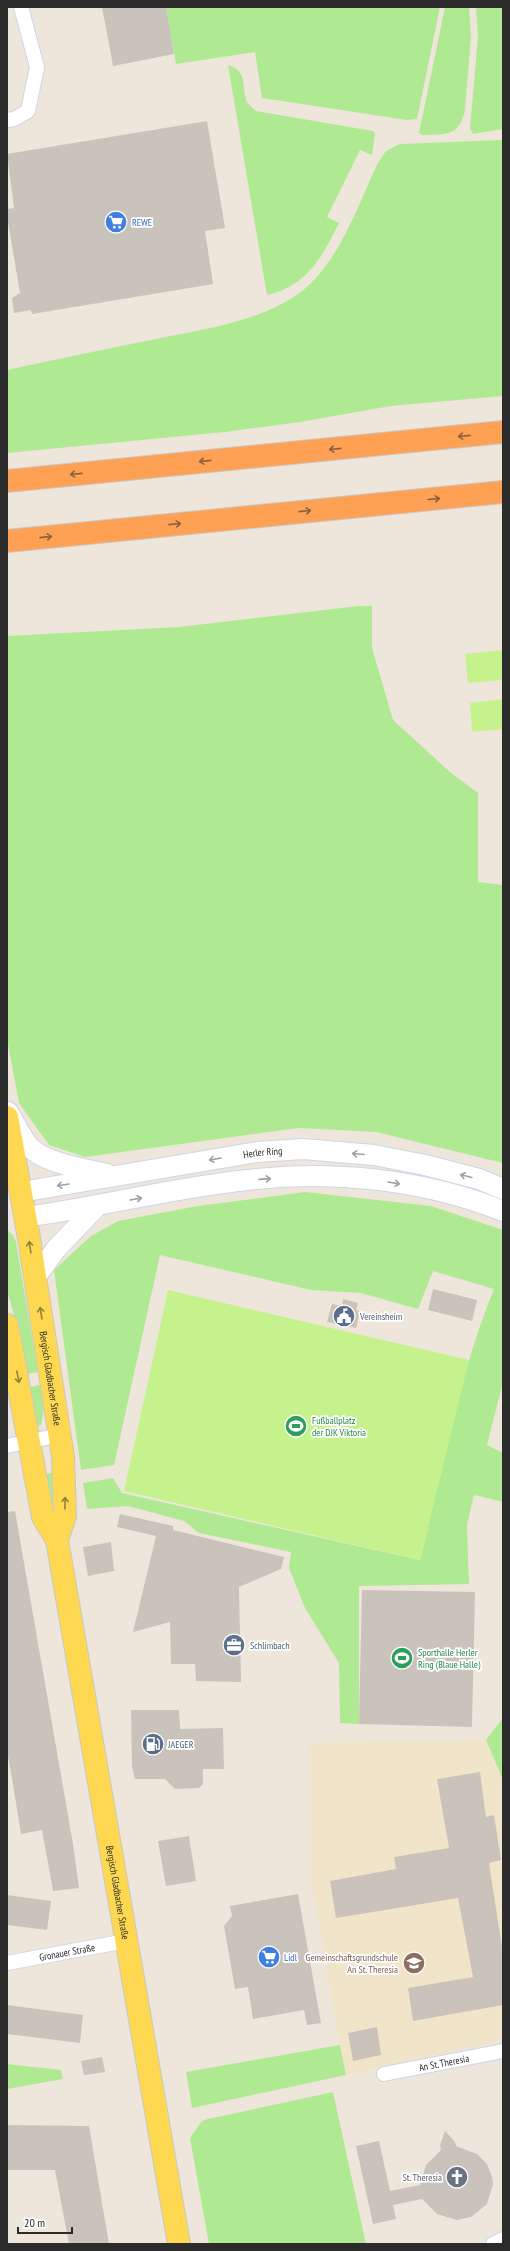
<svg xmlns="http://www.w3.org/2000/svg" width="510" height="2251" viewBox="0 0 510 2251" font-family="'PT Sans Narrow',sans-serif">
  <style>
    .education { fill: #f1e5c9 }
    .green { fill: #afea92 }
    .pitch { fill: #c6f28d }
    .building { fill: #c9c3bb }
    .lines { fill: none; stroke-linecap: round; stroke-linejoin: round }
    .minor-casing { stroke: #d0d4e5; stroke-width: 16 }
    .secondary-casing { stroke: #d0d4e5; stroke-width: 22 }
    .primary-casing { stroke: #c8c8c8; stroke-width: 24 }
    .motorway-casing { stroke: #c8c8c8; stroke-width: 24 }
    .minor { stroke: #fff; stroke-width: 14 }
    .secondary { stroke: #fff; stroke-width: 20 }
    .primary { stroke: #fed850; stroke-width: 22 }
    .motorway { stroke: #ffa155; stroke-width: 22 }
    .oneway { stroke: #8a603e }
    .oneway2 { stroke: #a0a0a0 }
    .oneway3 { stroke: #94823e }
    .labels { text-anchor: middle; stroke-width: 3.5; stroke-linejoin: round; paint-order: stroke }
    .shop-label { font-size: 10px; fill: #366cbe; stroke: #fff; text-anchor: start }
    .street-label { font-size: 10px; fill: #2b2b2b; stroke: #fff }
    .service-label { font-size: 10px; fill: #4e5e75; stroke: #fff; text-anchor: start }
    .leisure-label { font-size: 10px; fill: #27864d; stroke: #fff; text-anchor: start }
    .education-label { font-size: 10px; fill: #785e54; stroke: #fff; text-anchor: end }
    .worship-label { font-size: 10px; fill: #5b616d; stroke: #fff; text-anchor: end }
  </style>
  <rect width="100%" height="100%" fill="#eee6db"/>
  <path class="education" d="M486 1740 503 1780V2040L346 2075 312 1886 310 1743Z"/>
  <path class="green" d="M166 7H440L417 119 407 120 262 98 255 52 176 64Z
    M445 7H469L471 36 465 110C459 137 446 134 422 135L419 133Z
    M476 7H503V129L473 134 470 128 478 36Z
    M228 65C248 71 241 85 247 102 249 105 253 108 256 111L373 131 375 134 372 155 360 150 327 217 339 223C322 257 307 286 267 295Z
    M503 140V396L391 406 300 422 225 432 7 453V370C53 360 100 350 146 341 197 330 271 322 310 284 342 254 359 202 378 163L386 151 400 144Z
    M358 606H372V648L393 720 450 772 478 793V882L503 885V1163L376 1132 299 1128 85 1157 49 1145 19 1103 7 1039V636L179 627Z
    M305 1192 431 1206 503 1230V1382L487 1445 503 1453V1502L474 1495 467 1525 469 1584 359 1586V1724L340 1723 339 1663 305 1608 289 1568 291 1552 199 1533 184 1521 128 1506 87 1509 83 1483 113 1478 122 1493 420 1560C442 1471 459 1374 494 1289L433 1271 418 1309 361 1293 311 1290 160 1255 114 1465 81 1470 54 1270 91 1236 118 1221 198 1206Z
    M7 1230 13 1235 16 1242 38 1372 27 1374 21 1338 7 1291Z
    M40 1385 44 1409 41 1425 37 1426 30 1387Z
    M55 1472 54 1514 52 1513 46 1474Z
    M503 1700V1780L486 1740 502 1719Z
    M340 2045 346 2075 192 2108 186 2072Z
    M7 2064 61 2070 63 2079 7 2089Z
    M333 2092 366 2244H209L190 2138 202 2121 208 2119Z"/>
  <path class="pitch" d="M503 650V680L468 683 465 654Z
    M503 699V729L472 732 470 703Z
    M168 1290 469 1360 420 1560 124 1491Z"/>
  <path class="building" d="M102 7H166L174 54 113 66Z
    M207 121 225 228 205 231 213 284 32 314 31 310 14 313 12 298 20 293 7 216V209L14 208 7 154Z
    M433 1289 477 1300 472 1321 428 1310Z
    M343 1299 358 1303 356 1310 360 1311 356 1328 327 1322 332 1304 342 1306Z
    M15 1511 73 1844 79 1888 53 1891 42 1830 21 1834 12 1778 7 1751V1512Z
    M120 1514 173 1526V1530L284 1557 281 1569 239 1587 241 1682 196 1681 195 1664H171L170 1622 133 1632 156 1536 117 1527Z
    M111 1542 114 1571 88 1576 83 1547Z
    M362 1590 475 1592 472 1727 359 1724Z
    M131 1710H179L180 1729 223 1728 224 1769H203V1784L199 1788 175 1789 165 1779H135L132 1767Z
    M480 1772 486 1817 494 1815 501 1860 489 1863 503 1954V2005L413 2021 408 1988 473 1977 458 1898 336 1918 330 1881 396 1869 394 1857 449 1848 437 1779Z
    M189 1836 196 1881 166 1886 158 1841Z
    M298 1894 321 2023 307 2025 304 2010 253 2019 248 1987 235 1989 224 1926 232 1916 230 1906Z
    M7 1895 51 1901 47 1930 7 1925Z
    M7 2005 83 2015 80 2043 7 2034Z
    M377 2027 381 2055 353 2061 348 2033Z
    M102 2057 105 2072 84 2075 81 2061Z
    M7 2125 89 2126 109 2244H69L55 2170H7Z
    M445 2131 455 2142 456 2146 477 2154 487 2164 492 2177 493 2184 487 2204 471 2217 457 2220 437 2214 422 2199 393 2205 396 2219 373 2224 356 2146 379 2141 390 2191 420 2185 426 2165 441 2150 440 2145Z"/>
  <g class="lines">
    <g class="minor-casing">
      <g id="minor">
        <path d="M7 120 14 119 28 111 37 67 21 7"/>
        <path d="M7 1446 60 1435"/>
        <path id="s1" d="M7 1963 126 1941"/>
        <path id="s2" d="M384 2074 503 2051"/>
        <path d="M493 2244 503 2239"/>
      </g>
    </g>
    <g class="secondary-casing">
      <g id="secondary">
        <path d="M8 1112C14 1122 20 1134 27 1144 41 1163 85 1169 107 1174"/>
        <path id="s3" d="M21 1192 257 1152 303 1149 374 1155 425 1165 479 1179 503 1189"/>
        <path d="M25 1217C99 1207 172 1188 247 1180 332 1170 423 1179 503 1211"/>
        <path d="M35 1278 56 1249 98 1205"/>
      </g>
    </g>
    <g class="primary-casing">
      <g id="primary">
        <path id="s4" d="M7 1117 29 1238 63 1457 65 1516 57 1540"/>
        <path id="s5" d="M7 1325 43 1517 57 1540 179 2244"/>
      </g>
    </g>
    <g class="motorway-casing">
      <path id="motorway" d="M7 481 503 432
        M7 541 503 492"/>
    </g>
    <use href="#minor" class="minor"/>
    <use href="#secondary" class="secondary"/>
    <use href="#primary" class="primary"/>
    <use href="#motorway" class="motorway"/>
  </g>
  <defs><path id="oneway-shaft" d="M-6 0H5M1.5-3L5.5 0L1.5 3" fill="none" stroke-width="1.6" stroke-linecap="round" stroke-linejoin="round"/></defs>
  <g class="oneway">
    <use href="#oneway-shaft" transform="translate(464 436) rotate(174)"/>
    <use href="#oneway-shaft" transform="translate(335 449) rotate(174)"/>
    <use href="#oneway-shaft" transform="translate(205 461) rotate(174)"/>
    <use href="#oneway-shaft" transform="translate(76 474) rotate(174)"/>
    <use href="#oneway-shaft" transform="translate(434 499) rotate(-5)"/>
    <use href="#oneway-shaft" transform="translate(305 511) rotate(-6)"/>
    <use href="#oneway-shaft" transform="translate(175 524) rotate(-6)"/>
    <use href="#oneway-shaft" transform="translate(46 537) rotate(-6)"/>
  </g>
  <g class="oneway2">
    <use href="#oneway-shaft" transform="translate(358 1154) rotate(-175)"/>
    <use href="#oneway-shaft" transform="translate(215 1159) rotate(170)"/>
    <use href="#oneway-shaft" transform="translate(466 1176) rotate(-166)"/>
    <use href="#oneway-shaft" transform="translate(265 1179) rotate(-4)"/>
    <use href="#oneway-shaft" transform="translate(394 1183) rotate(10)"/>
    <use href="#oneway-shaft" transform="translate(63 1185) rotate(171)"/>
    <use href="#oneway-shaft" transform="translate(136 1199) rotate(-10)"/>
  </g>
  <g class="oneway3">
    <use href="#oneway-shaft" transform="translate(30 1247) rotate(-99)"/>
    <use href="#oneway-shaft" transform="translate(41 1313) rotate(-99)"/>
    <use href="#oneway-shaft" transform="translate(18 1377) rotate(79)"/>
    <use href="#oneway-shaft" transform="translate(65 1503) rotate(-89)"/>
  </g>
  <defs>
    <g id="supermarket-disc" transform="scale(1.15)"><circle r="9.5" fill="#3f7fe0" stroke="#fff"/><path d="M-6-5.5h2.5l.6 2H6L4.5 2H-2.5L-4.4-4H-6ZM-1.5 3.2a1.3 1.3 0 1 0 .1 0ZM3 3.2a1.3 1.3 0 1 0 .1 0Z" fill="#fff"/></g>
    <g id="civic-disc" transform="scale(1.15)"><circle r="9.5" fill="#5c6f8a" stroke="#fff"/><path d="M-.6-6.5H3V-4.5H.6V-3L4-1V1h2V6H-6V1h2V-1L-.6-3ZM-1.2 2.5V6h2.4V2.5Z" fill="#fff"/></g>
    <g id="stadium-disc" transform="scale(1.15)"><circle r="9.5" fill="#2e9e5b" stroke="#fff"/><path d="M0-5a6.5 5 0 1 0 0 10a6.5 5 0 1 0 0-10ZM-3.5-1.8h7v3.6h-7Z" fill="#fff"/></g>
    <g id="office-disc" transform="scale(1.15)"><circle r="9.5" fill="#5c6f8a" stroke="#fff"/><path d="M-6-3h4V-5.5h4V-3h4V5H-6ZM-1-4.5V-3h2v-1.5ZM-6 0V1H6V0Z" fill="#fff"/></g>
    <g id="fuel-disc" transform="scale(1.15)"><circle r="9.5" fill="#5c6f8a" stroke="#fff"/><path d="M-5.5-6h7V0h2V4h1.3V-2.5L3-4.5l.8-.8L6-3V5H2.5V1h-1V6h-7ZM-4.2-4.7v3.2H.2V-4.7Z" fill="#fff"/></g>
    <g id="school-disc" transform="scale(1.15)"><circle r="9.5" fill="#8d6e63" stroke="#fff"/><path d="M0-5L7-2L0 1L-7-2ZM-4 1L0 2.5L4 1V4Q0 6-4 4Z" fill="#fff"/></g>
    <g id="church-disc" transform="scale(1.15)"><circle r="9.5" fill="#6b7280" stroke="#fff"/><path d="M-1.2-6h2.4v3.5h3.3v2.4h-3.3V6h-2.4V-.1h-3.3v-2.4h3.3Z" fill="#fff"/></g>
  </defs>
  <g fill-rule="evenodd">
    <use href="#supermarket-disc" x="116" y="222"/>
    <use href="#civic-disc" x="344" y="1316"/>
    <use href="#stadium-disc" x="296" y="1426"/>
    <use href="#office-disc" x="234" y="1645"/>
    <use href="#stadium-disc" x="402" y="1658"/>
    <use href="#fuel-disc" x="153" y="1744"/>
    <use href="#supermarket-disc" x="269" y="1957"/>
    <use href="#school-disc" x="414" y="1963"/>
    <use href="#church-disc" x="457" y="2177"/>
  </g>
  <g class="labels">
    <g class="shop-label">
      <text x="132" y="226">REWE</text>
      <text x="284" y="1961">Lidl</text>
    </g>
    <g class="street-label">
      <text dy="4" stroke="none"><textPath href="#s3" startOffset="245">Herler Ring</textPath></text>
      <text dy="4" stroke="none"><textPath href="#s4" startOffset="265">Bergisch Gladbacher Straße</textPath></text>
      <text dy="4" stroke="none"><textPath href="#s5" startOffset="580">Bergisch Gladbacher Straße</textPath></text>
      <text dy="4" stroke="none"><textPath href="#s1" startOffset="61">Gronauer Straße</textPath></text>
      <text dy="4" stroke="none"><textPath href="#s2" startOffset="61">An St. Theresia</textPath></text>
    </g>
    <g class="service-label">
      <text x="360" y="1320">Vereinsheim</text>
      <text x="250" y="1649">Schlimbach</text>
      <text x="168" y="1748">JAEGER</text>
    </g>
    <g class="leisure-label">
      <text x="312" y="1424">Fußballplatz<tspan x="312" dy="12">der DJK Viktoria</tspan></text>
      <text x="418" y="1656">Sporthalle Herler<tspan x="418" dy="12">Ring (Blaue Halle)</tspan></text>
    </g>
    <g class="education-label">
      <text x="398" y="1961">Gemeinschaftsgrundschule<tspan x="398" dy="12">An St. Theresia</tspan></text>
    </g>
    <g class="worship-label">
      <text x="442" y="2181">St. Theresia</text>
    </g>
  </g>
  <rect width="510" height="2251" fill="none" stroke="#2b2b2b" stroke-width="16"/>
  <path d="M18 2227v6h54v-6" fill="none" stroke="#2b2b2b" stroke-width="2"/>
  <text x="24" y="2227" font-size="12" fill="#2b2b2b" stroke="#ffffff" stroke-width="3" paint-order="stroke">20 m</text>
</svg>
